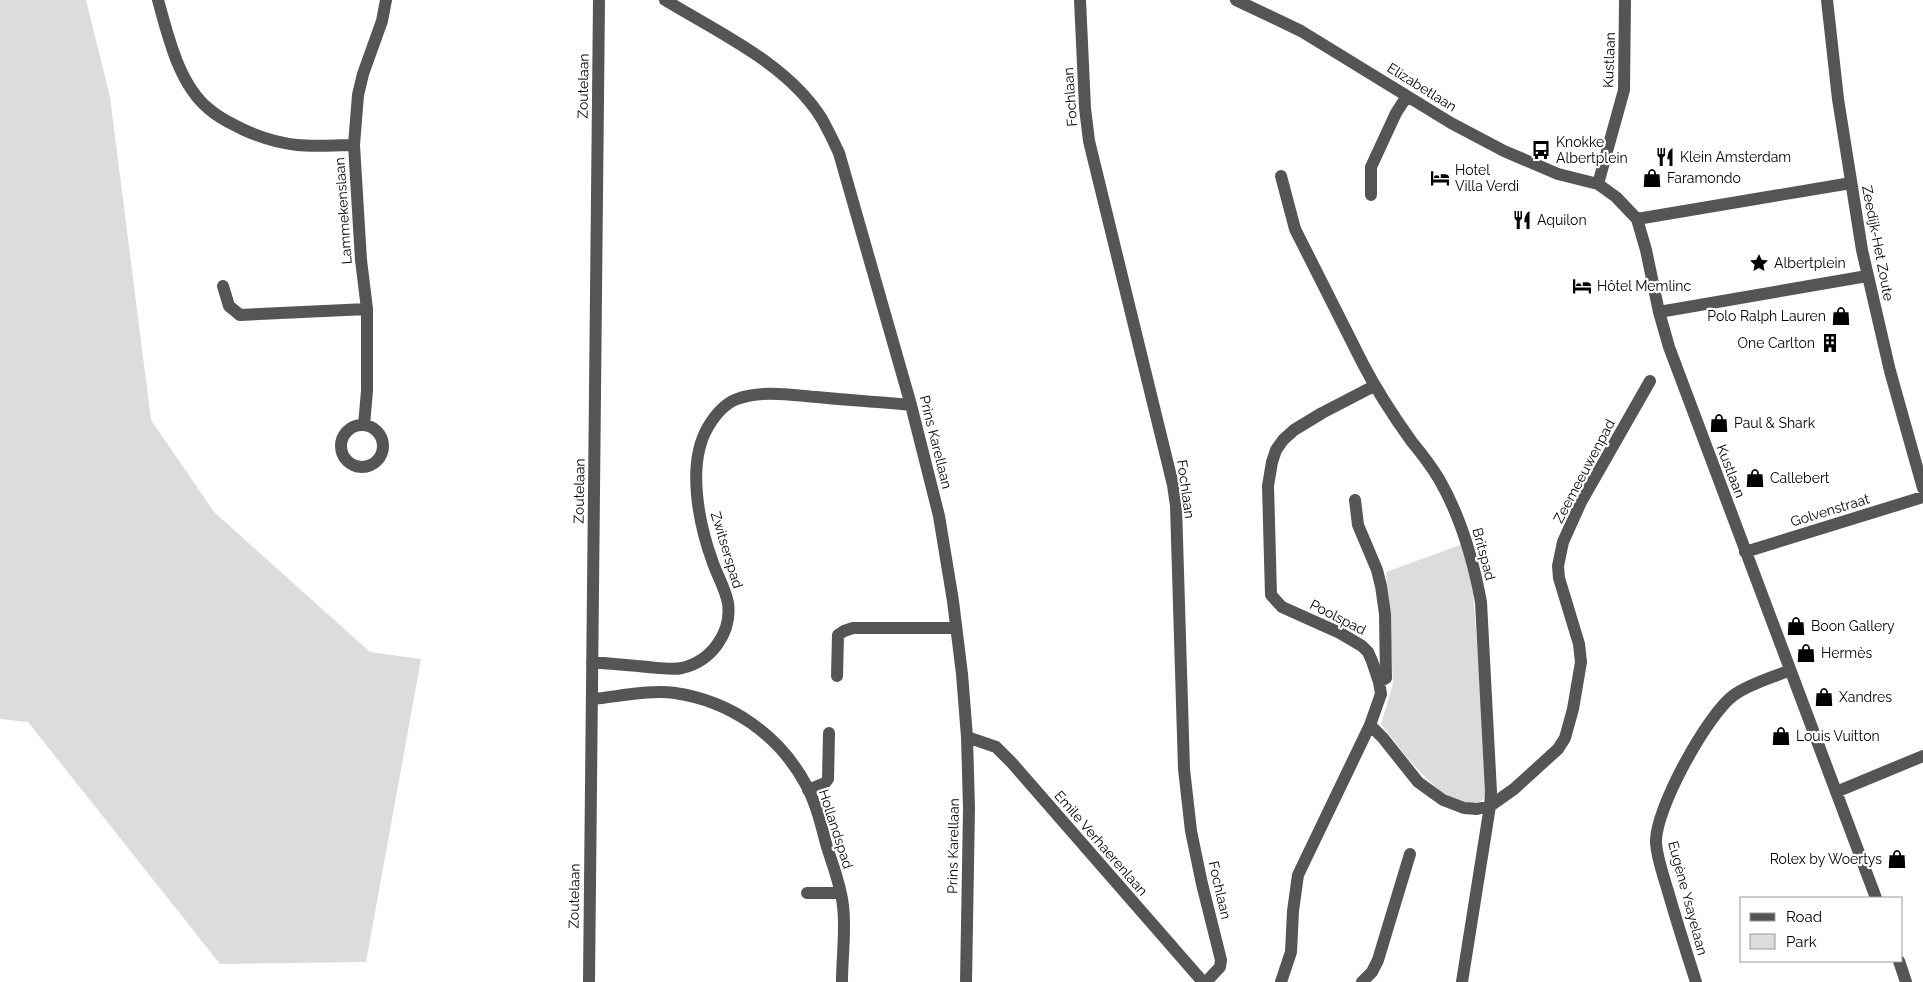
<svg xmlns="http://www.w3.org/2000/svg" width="1923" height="982" viewBox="0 0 1923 982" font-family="Raleway,sans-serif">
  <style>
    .green { fill: #dcdcdc }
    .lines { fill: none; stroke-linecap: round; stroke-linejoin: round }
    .minor { stroke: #555; stroke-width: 12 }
    .labels { text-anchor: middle; stroke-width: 4.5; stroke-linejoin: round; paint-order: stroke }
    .street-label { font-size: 14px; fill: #000; stroke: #fff }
    .poi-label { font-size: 14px; fill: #000; stroke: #fff; text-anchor: start }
  </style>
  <rect width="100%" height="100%" fill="#fff"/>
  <path class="green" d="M0 0H86L110 97 151 420 214 512 370 652 421 659 366 962 220 964 28 722 0 719Z
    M1463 544 1473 593 1486 758 1485 795C1482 803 1478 803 1470 803 1438 803 1399 747 1381 724L1393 684 1390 619 1386 572Z"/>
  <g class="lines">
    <path class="minor" d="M158 0C168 36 179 85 209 109 219 118 230 123 242 129 259 137 278 143 297 145 315 147 335 145 354 145
      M665 0C719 33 788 64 822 119 828 130 834 142 839 153L911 405 939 516 953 601 962 674 967 737 969 808 966 982
      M1080 0 1085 108 1089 141 1173 485 1176 506 1184 769 1191 831 1202 884 1221 960 1220 967 1206 982
      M1236 0 1301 31 1451 123 1504 151 1558 174 1598 184 1616 197 1637 219 1646 250 1659 312 1669 347 1876 898
      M1827 0 1838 99 1862 250 1890 371 1923 488
      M1281 176 1295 229 1363 364C1377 391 1394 417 1412 442 1422 454 1431 466 1439 479 1461 517 1473 559 1481 602L1491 792 1490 806 1462 982
      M1598 184 1624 90 1625 0
      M1371 195V167L1396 113 1407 96
      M1637 219 1851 183
      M223 286 229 306 240 315 367 309
      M1659 312 1867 276
      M341 446a21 21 0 1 1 42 0a21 21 0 1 1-42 0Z
      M364 425 367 391V309L361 260 354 145 358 95 363 74 382 21 386 0
      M1355 500 1358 525 1377 570 1381 586 1385 614 1386 678 1379 682
      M1745 552 1923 497
      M592 662C611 664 629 665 648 667 659 668 672 670 682 668 712 661 732 632 728 603 725 588 718 577 713 563 699 525 686 464 708 427 715 415 724 404 737 399 762 390 791 395 816 397 848 400 880 402 911 405
      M837 676 838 635 844 631 853 628H956
      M592 699C616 697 651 689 675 693 730 701 778 734 805 783 816 802 821 825 827 847 833 866 841 886 843 906 846 930 842 957 842 982
      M1370 725 1383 738 1418 782 1443 800 1464 808 1477 809 1490 806 1514 789 1558 749 1565 738 1573 709 1581 662 1579 644 1559 578 1558 566 1563 542 1581 502 1650 381
      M967 737 996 747 1012 763 1203 982
      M808 790 825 783 828 779 829 733
      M1836 792 1923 756
      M807 893H834L840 891
      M1899 961 1906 982
      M589 982 599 0
      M1281 982 1291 952 1293 911 1298 875 1370 725 1381 694 1379 682 1372 661 1368 652 1362 646 1340 633 1282 607 1271 595 1268 486 1272 462 1276 450 1283 440 1294 430 1322 413 1374 386
      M1362 982 1372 972 1378 960 1410 854
      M1696 982C1686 951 1676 919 1667 888 1663 874 1657 858 1656 843 1654 811 1708 713 1734 695 1751 683 1772 678 1790 670"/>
  </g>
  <defs>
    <g id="bus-bare" transform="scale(1.5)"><path d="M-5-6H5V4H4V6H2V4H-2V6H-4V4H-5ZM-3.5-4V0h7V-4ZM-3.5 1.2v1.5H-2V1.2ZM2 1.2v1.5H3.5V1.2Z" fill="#000" stroke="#fff" stroke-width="2.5" paint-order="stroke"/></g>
    <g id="restaurant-bare" transform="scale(1.5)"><path d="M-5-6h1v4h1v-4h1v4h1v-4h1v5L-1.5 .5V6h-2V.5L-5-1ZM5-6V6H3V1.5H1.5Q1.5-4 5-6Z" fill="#000" stroke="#fff" stroke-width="2.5" paint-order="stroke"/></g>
    <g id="hotel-bare" transform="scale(1.5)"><path d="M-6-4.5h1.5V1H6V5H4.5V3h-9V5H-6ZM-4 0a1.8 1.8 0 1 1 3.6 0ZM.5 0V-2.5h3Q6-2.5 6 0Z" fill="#000" stroke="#fff" stroke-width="2.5" paint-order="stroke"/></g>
    <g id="shop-bare" transform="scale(1.5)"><path d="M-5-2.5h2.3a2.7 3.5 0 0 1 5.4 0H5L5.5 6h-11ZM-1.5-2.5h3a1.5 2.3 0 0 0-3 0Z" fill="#000" stroke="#fff" stroke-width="2.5" paint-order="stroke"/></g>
    <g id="sight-bare" transform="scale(1.5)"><path d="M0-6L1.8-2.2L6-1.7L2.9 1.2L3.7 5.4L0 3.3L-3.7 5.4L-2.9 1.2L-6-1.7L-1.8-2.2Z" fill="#000" stroke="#fff" stroke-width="2.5" paint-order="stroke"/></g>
    <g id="building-bare" transform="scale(1.5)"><path d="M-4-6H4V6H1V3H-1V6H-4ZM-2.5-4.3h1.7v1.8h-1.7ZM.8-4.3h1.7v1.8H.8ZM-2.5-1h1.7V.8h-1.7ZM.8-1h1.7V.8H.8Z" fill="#000" stroke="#fff" stroke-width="2.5" paint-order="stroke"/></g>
  </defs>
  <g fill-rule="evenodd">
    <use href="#bus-bare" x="1541" y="150"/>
    <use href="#restaurant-bare" x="1665" y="157"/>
    <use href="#hotel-bare" x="1440" y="178"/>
    <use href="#shop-bare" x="1652" y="178"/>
    <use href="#restaurant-bare" x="1522" y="220"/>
    <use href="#sight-bare" x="1759" y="263"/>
    <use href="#hotel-bare" x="1582" y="286"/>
    <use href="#shop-bare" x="1841" y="316"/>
    <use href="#building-bare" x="1830" y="343"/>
    <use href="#shop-bare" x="1719" y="423"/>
    <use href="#shop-bare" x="1755" y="478"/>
    <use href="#shop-bare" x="1796" y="626"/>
    <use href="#shop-bare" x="1806" y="653"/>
    <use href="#shop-bare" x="1824" y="697"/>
    <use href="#shop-bare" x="1781" y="736"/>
    <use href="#shop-bare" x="1897" y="859"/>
  </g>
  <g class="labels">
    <g class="street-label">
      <text transform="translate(1609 60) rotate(-88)" y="5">Kustlaan</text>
      <text transform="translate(583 86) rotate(-89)" y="5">Zoutelaan</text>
      <text transform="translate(1422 87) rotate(32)" y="5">Elizabetlaan</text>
      <text transform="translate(1070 97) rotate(-94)" y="5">Fochlaan</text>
      <text transform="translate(343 211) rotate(-94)" y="5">Lammekenslaan</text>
      <text transform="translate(1878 243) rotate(79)" y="5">Zeedijk-Het Zoute</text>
      <text transform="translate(936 442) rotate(76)" y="5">Prins Karellaan</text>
      <text transform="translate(1584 471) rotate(-62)" y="5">Zeemeeuwenpad</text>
      <text transform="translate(1731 471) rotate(69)" y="5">Kustlaan</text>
      <text transform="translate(1186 489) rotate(82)" y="5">Fochlaan</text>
      <text transform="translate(579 491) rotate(-89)" y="5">Zoutelaan</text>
      <text transform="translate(1830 510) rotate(-17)" y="5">Golvenstraat</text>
      <text transform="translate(727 550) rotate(73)" y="5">Zwitserspad</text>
      <text transform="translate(1484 554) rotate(75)" y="5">Britspad</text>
      <text transform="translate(1338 617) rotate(27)" y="5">Poolspad</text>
      <text transform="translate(836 829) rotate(72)" y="5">Hollandspad</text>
      <text transform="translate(1101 843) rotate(49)" y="5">Emile Verhaerenlaan</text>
      <text transform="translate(953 846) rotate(-89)" y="5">Prins Karellaan</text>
      <text transform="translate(1220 890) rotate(77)" y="5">Fochlaan</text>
      <text transform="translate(574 896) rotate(-89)" y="5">Zoutelaan</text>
      <text transform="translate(1688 898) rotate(75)" y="5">Eugène Ysayelaan</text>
    </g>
    <g class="poi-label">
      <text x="1556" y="147">Knokke<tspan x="1556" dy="16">Albertplein</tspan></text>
      <text x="1680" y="162">Klein Amsterdam</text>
      <text x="1455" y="175">Hotel<tspan x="1455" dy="16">Villa Verdi</tspan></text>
      <text x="1667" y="183">Faramondo</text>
      <text x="1537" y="225">Aquilon</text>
      <text x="1774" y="268">Albertplein</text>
      <text x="1597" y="291">Hôtel Memlinc</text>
      <text x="1826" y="321" text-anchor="end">Polo Ralph Lauren</text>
      <text x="1815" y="348" text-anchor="end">One Carlton</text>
      <text x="1734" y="428">Paul &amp; Shark</text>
      <text x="1770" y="483">Callebert</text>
      <text x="1811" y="631">Boon Gallery</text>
      <text x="1821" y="658">Hermès</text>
      <text x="1839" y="702">Xandres</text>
      <text x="1796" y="741">Louis Vuitton</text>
      <text x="1882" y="864" text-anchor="end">Rolex by Woertys</text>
    </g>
  </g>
  <rect x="1740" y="897" width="162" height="65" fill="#ffffff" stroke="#999999"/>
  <rect x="1750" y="913" width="25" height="8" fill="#555555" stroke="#999999"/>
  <text x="1786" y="922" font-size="15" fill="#000000">Road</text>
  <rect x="1750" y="934" width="25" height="15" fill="#dcdcdc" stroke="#999999"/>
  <text x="1786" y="947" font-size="15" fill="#000000">Park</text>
</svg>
